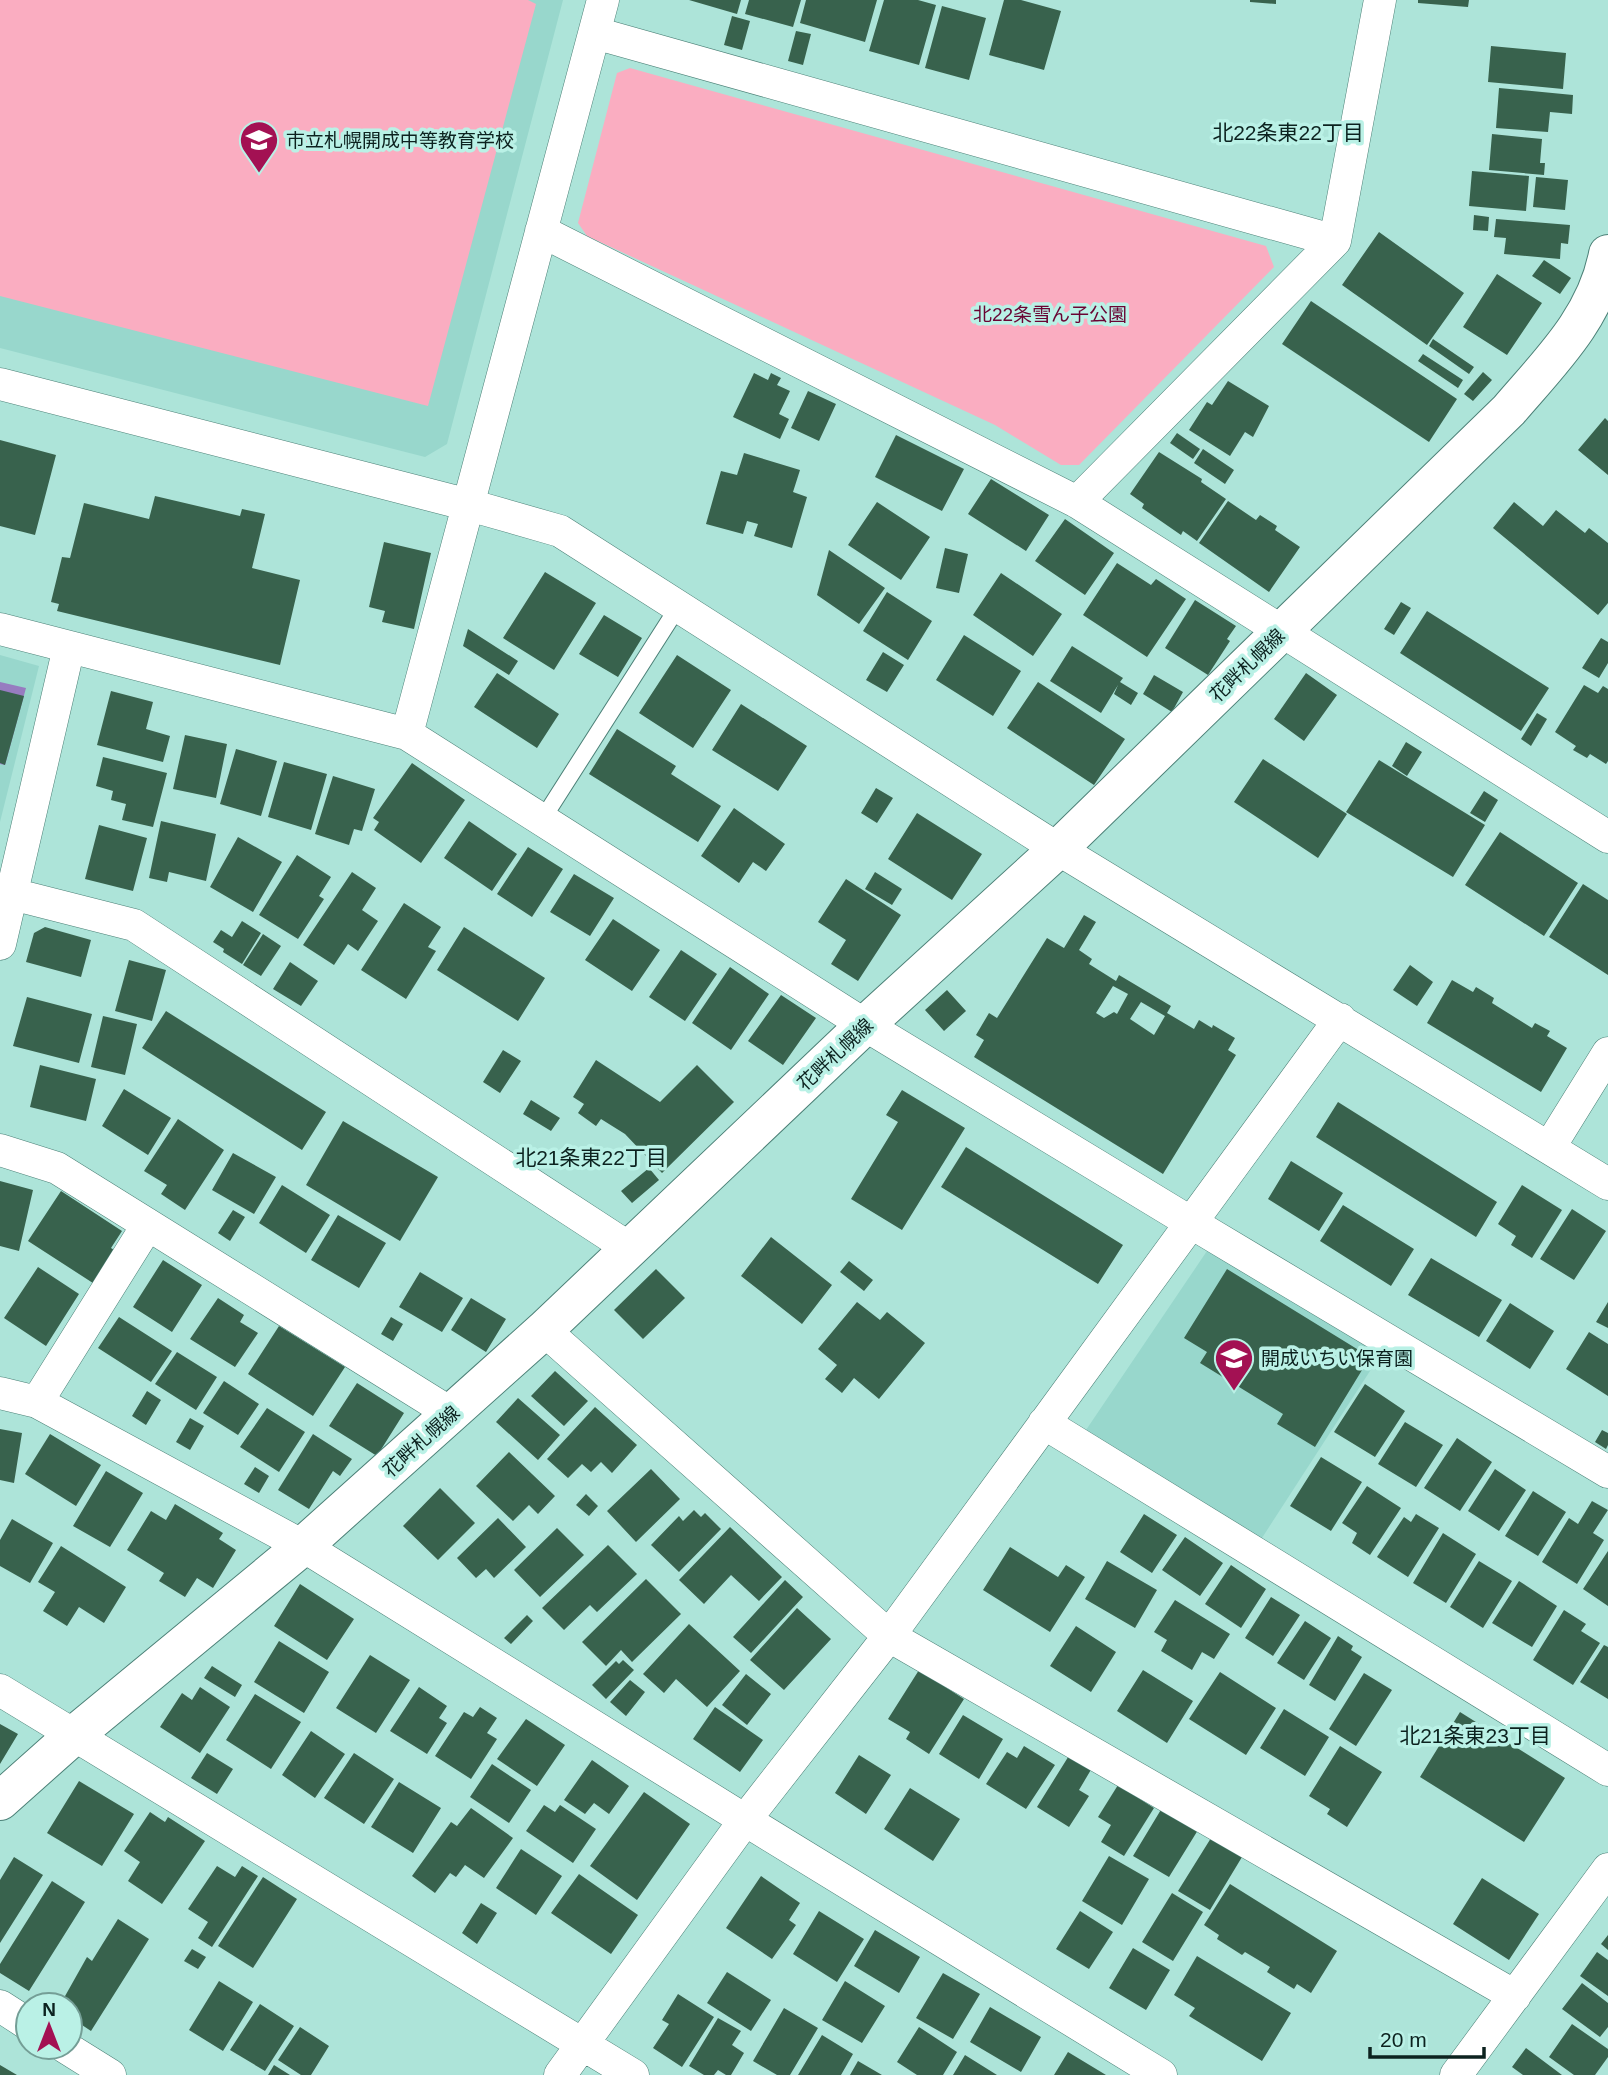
<svg xmlns="http://www.w3.org/2000/svg" width="1608" height="2075" viewBox="0 0 1608 2075" font-family="Arial,'Noto Sans JP',sans-serif">
  <style>
    .built { fill: #98d7cc }
    .green { fill: #faadc1 }
    .water { fill: #977cc0 }
    .building { fill: #38624d; fill-rule: evenodd }
    .lines { fill: none; stroke-linecap: round; stroke-linejoin: round }
    .service-casing { stroke: #4c8077; stroke-width: 18 }
    .minor-casing { stroke: #4c8077; stroke-width: 33 }
    .secondary-casing { stroke: #4c8077; stroke-width: 40 }
    .service { stroke: #fff; stroke-width: 16 }
    .minor { stroke: #fff; stroke-width: 32 }
    .secondary { stroke: #fff; stroke-width: 38 }
    .labels { text-anchor: middle; stroke-width: 7; stroke-linejoin: round; paint-order: stroke }
    .poi-label { font-size: 19px; fill: #0c221f; stroke: #baf1e6; text-anchor: start }
    .park-label { font-size: 19px; fill: #690433; stroke: #baf1e6 }
    .street-label { font-size: 19px; fill: #0c221f; stroke: #baf1e6 }
    .neighbourhood-label { font-size: 21px; fill: #0c221f; stroke: #baf1e6 }
  </style>
  <rect width="100%" height="100%" fill="#ade4d9"/>
  <path class="built" d="M0 0H563L447 444 425 457 0 348Z
    M0 655 39 666 0 822Z
    M1209 1248 1381 1354 1260 1541 1086 1430Z"/>
  <path class="green" d="M0 0H528L536 4 428 406 0 296Z
    M630 68 1266 246 1274 267 1079 465H1061L995 425 587 236 578 223 617 73Z"/>
  <path class="water" d="M0 682 26 688 5 765 0 764Z"/>
  <path class="building" d="M689 0H741L737 14Z
    M749 0H801L793 27 745 14Z
    M806 0H877L865 42 800 23Z
    M884 0H918L936 5 919 65 869 51Z
    M1004 0H1021L1061 11 1044 70 989 55Z
    M1250 0H1276V4L1250 2Z
    M1418 0H1469L1468 7 1418 3Z
    M942 6 986 18 969 80 925 68Z
    M732 16 750 21 742 50 724 45Z
    M796 31 811 34 803 65 788 61Z
    M1491 46 1566 53 1563 89 1488 82Z
    M1499 88 1573 95 1572 114 1550 112 1548 132 1496 128Z
    M1492 134 1542 139 1540 163H1545L1544 175 1489 170Z
    M1472 171 1529 176 1526 211 1469 206Z
    M1536 177 1568 180 1565 210 1533 207Z
    M1474 215 1489 217 1488 231 1473 230Z
    M1496 219 1570 225 1568 244 1561 243 1560 259 1504 254 1506 238 1494 237Z
    M1379 232 1464 293 1427 345 1342 285Z
    M1544 260 1571 278 1560 294 1532 276Z
    M1497 274 1542 303 1507 355 1463 327Z
    M1311 301 1457 399 1429 442 1282 344Z
    M1433 339 1474 367 1469 374 1429 346Z
    M1423 354 1463 380 1458 388 1418 361Z
    M1483 372 1492 380 1473 401 1464 394Z
    M754 373 768 380 771 373 781 378 777 385 790 391 779 414 789 419 780 439 733 417Z
    M1228 381 1269 406 1253 437 1245 432 1230 456 1189 430 1207 402 1212 405Z
    M808 391 836 404 819 441 791 428Z
    M1605 418 1608 421V475L1578 450Z
    M1177 433 1200 449 1193 459 1170 443Z
    M896 435 964 469 942 511 875 477Z
    M0 440 56 455 35 535 0 526Z
    M1203 449 1234 470 1225 484 1194 463Z
    M1159 452 1202 479 1201 482 1226 499 1197 541 1183 531 1181 535 1142 508 1144 504 1130 494Z
    M744 453 800 470 793 492 807 497 792 548 754 536 758 524 747 521 743 534 706 524 721 471 737 475Z
    M991 479 1049 515 1026 551 968 514Z
    M155 496 240 516 242 509 265 514 252 568 300 580 280 665 57 611 59 604 51 602 62 557 70 558 84 503 149 519Z
    M1228 501 1256 520 1260 515 1277 526 1275 530 1300 547 1269 592 1199 543Z
    M877 502 930 537 901 580 848 545Z
    M1514 502 1543 526 1556 510 1585 533 1589 528 1608 543V603L1598 615 1493 528Z
    M1065 519 1114 553 1085 595 1035 561Z
    M384 542 431 553 414 629 382 622 385 611 369 607Z
    M945 548 968 554 959 593 936 588Z
    M829 550 885 588 859 624 817 595Z
    M1117 563 1151 585 1156 579 1186 599 1147 657 1083 615Z
    M545 572 596 603 554 670 503 638Z
    M1001 573 1062 614 1033 656 973 615Z
    M887 592 932 621 908 660 863 631Z
    M1195 600 1236 626 1227 639 1230 641 1208 675 1165 648Z
    M1401 602 1411 608 1394 635 1384 629Z
    M1427 611 1549 688 1521 731 1400 653Z
    M604 615 642 638 618 677 579 654Z
    M468 629 518 661 509 675 463 646Z
    M964 635 1021 671 993 716 936 680Z
    M1601 638 1608 642V663L1599 678 1582 668Z
    M1072 646 1123 678 1120 682 1138 693 1131 705 1114 694 1118 685 1101 713 1050 681Z
    M883 652 904 665 887 692 866 680Z
    M677 655 731 690 693 748 639 713Z
    M497 673 559 714 537 748 474 707Z
    M1306 673 1337 695 1304 741 1274 719Z
    M1154 675 1183 692 1172 712 1143 694Z
    M1038 682 1125 739 1094 785 1007 728Z
    M1584 685 1598 693 1603 686 1608 689V761L1606 764 1590 754 1587 758 1573 750 1576 746 1555 732Z
    M0 690 24 696 5 765 0 763Z
    M111 691 153 702 146 729 170 736 163 762 97 745Z
    M741 704 807 746 778 791 712 750Z
    M1537 713 1547 719 1531 746 1521 739Z
    M617 729 676 766 671 774 721 806 698 842 589 774Z
    M185 735 227 744 216 798 173 789Z
    M1406 742 1422 752 1407 776 1392 766Z
    M236 749 277 761 261 816 220 804Z
    M103 757 167 773 153 827 122 820 126 804 111 800 113 791 96 786Z
    M1263 759 1347 814 1318 858 1234 802Z
    M1379 760 1485 825 1453 877 1346 812Z
    M284 762 327 774 311 830 268 817Z
    M412 763 465 800 421 863 374 830 379 822 373 818Z
    M333 776 375 789 362 831 354 829 349 845 315 834Z
    M876 788 893 798 877 823 861 813Z
    M1484 791 1498 800 1485 822 1470 813Z
    M734 808 785 844 766 871 753 862 739 883 701 856Z
    M917 813 982 854 952 900 888 859Z
    M161 821 216 834 206 881 169 872 167 882 149 878Z
    M469 821 517 854 492 891 444 858Z
    M99 825 147 838 133 891 85 879Z
    M1500 832 1578 883 1544 936 1465 885Z
    M238 837 282 862 253 912 210 887Z
    M528 847 563 869 532 917 497 894Z
    M297 855 331 877 319 896 324 899 298 939 259 915Z
    M352 872 376 888 362 910 378 921 358 951 348 944 334 965 303 945Z
    M875 872 902 889 892 905 865 889Z
    M574 874 614 898 590 936 550 912Z
    M846 879 901 915 858 981 831 964 846 940 818 922Z
    M1583 884 1608 900V975L1549 937Z
    M404 903 441 927 428 947 436 951 406 999 361 970Z
    M1084 915 1096 922 1079 950 1092 959 1089 964 1116 981 1119 975 1171 1006 1167 1013 1194 1029 1199 1020 1212 1028 1213 1025 1235 1038 1228 1050 1236 1055 1163 1174 974 1057 984 1040 976 1035 989 1013 997 1018 1047 938 1064 948ZM1113 986 1128 994 1117 1014 1114 1012 1104 1018 1096 1013ZM1141 1002 1165 1016 1154 1035 1130 1019Z
    M613 919 660 950 632 991 585 960Z
    M242 921 261 933 242 964 223 952 224 949 213 942 221 930 232 937Z
    M45 927 91 940 81 977 26 962 34 933Z
    M464 927 545 978 518 1021 437 970Z
    M263 934 281 946 261 976 243 965Z
    M681 950 717 974 685 1021 649 997Z
    M129 960 166 970 152 1021 115 1011Z
    M290 962 318 981 301 1006 273 989Z
    M1410 965 1433 982 1417 1006 1393 990Z
    M730 967 769 994 731 1050 692 1023Z
    M1452 980 1473 992 1476 987 1494 998 1492 1003 1532 1028 1535 1023 1550 1031 1547 1036 1567 1048 1541 1092 1427 1023Z
    M947 990 966 1011 944 1031 925 1010Z
    M781 995 816 1018 783 1065 748 1041Z
    M27 997 92 1014 79 1063 13 1046Z
    M166 1011 326 1112 302 1150 142 1048Z
    M103 1016 137 1024 125 1075 91 1067Z
    M503 1050 521 1061 500 1093 483 1082Z
    M596 1060 660 1102 697 1065 734 1102 662 1173 625 1134 601 1119 596 1126 578 1113 584 1104 573 1097Z
    M40 1065 96 1079 86 1121 30 1107Z
    M124 1089 171 1118 148 1155 102 1126Z
    M902 1090 965 1128 902 1230 851 1199 898 1122 886 1115Z
    M531 1100 560 1118 551 1131 523 1114Z
    M1338 1102 1497 1202 1476 1237 1316 1137Z
    M178 1119 224 1150 185 1210 161 1194 167 1185 144 1171Z
    M343 1121 438 1177 400 1241 306 1185Z
    M966 1147 1123 1245 1098 1284 941 1187Z
    M233 1153 276 1177 254 1214 212 1190Z
    M1291 1161 1343 1193 1319 1231 1268 1199Z
    M649 1168 659 1180 632 1203 621 1191Z
    M0 1181 33 1190 19 1251 0 1246Z
    M282 1185 330 1215 306 1253 259 1223Z
    M1522 1185 1562 1210 1532 1258 1511 1245 1516 1236 1498 1224Z
    M61 1191 122 1231 111 1248 117 1252 96 1285 28 1241Z
    M1343 1205 1414 1249 1391 1286 1320 1241Z
    M1572 1209 1606 1231 1574 1280 1540 1259Z
    M233 1210 245 1217 230 1241 218 1233Z
    M338 1215 386 1243 359 1288 311 1260Z
    M771 1237 832 1285 802 1324 741 1276Z
    M1431 1258 1502 1300 1479 1337 1408 1295Z
    M163 1260 202 1285 172 1332 133 1307Z
    M849 1261 873 1280 864 1291 840 1272Z
    M38 1267 79 1294 46 1346 4 1318Z
    M656 1269 685 1298 643 1339 614 1310Z
    M1227 1269 1370 1357 1315 1447 1277 1424 1283 1414 1200 1363 1207 1352 1184 1338Z
    M420 1272 463 1298 442 1332 399 1307Z
    M218 1298 244 1315 240 1322 258 1333 235 1367 190 1339Z
    M471 1298 506 1319 486 1352 451 1330Z
    M857 1302 880 1320 887 1312 925 1343 879 1399 854 1378 842 1393 825 1379 837 1365 818 1349Z
    M1608 1302V1328L1596 1322Z
    M1510 1303 1554 1331 1530 1369 1486 1341Z
    M119 1317 172 1351 151 1382 98 1348Z
    M391 1317 403 1324 393 1341 381 1334Z
    M279 1326 345 1367 313 1416 248 1374Z
    M1589 1332 1608 1344V1396L1566 1369Z
    M177 1352 217 1377 196 1410 155 1384Z
    M555 1371 588 1401 564 1426 531 1396Z
    M224 1381 259 1404 238 1435 203 1413Z
    M357 1383 404 1413 377 1456 329 1426Z
    M1365 1384 1405 1411 1375 1457 1334 1432Z
    M147 1391 161 1400 146 1425 132 1416Z
    M518 1398 560 1435 538 1460 496 1422Z
    M595 1407 637 1445 612 1473 601 1462 591 1472 582 1464 568 1478 547 1459Z
    M267 1408 305 1432 279 1472 240 1447Z
    M190 1418 204 1426 190 1450 176 1442Z
    M1405 1422 1443 1445 1416 1487 1378 1464Z
    M0 1429 22 1433 14 1483 0 1480Z
    M1602 1430 1608 1433V1445L1606 1449 1595 1442Z
    M50 1434 101 1465 76 1506 25 1474Z
    M313 1434 352 1459 340 1476 333 1471 309 1509 278 1490Z
    M1457 1438 1492 1462 1460 1511 1424 1488Z
    M509 1452 555 1496 538 1514 529 1505 513 1521 476 1486Z
    M1321 1457 1362 1482 1331 1531 1290 1506Z
    M255 1467 269 1476 259 1493 244 1484Z
    M651 1469 680 1499 636 1542 607 1511Z
    M1495 1469 1526 1490 1499 1531 1468 1511Z
    M106 1471 143 1493 110 1547 73 1526Z
    M1367 1486 1401 1508 1370 1555 1352 1543 1357 1533 1342 1523Z
    M440 1488 475 1523 438 1560 403 1526Z
    M1533 1491 1566 1512 1538 1556 1505 1536Z
    M586 1494 598 1506 589 1516 576 1505Z
    M1592 1501 1608 1510 1593 1533 1604 1540 1577 1584 1542 1562 1569 1518 1578 1524Z
    M175 1504 223 1533 219 1539 236 1550 213 1588 197 1578 185 1597 159 1581 164 1573 127 1550 151 1511 166 1520Z
    M694 1510 701 1517 705 1513 721 1529 679 1572 651 1545 679 1516 683 1521Z
    M1144 1514 1177 1535 1152 1573 1120 1552Z
    M1416 1514 1439 1528 1408 1577 1377 1557 1404 1517 1411 1522Z
    M498 1518 526 1547 494 1578 486 1569 476 1578 457 1558Z
    M12 1519 53 1543 30 1583 0 1566V1540Z
    M730 1527 782 1577 759 1601 731 1575 704 1604 679 1580Z
    M557 1528 584 1555 540 1597 514 1570Z
    M1443 1533 1476 1554 1446 1603 1413 1583Z
    M1185 1537 1223 1563 1200 1596 1162 1570Z
    M608 1545 637 1574 597 1612 590 1605 564 1630 542 1608Z
    M61 1546 126 1587 104 1623 79 1607 67 1626 43 1611 55 1592 38 1582Z
    M1010 1547 1058 1577 1066 1565 1085 1577 1050 1632 983 1590Z
    M1608 1551V1606L1583 1589Z
    M1107 1561 1157 1590 1135 1628 1085 1599Z
    M1479 1561 1512 1581 1483 1628 1450 1607Z
    M1231 1565 1266 1589 1241 1628 1205 1604Z
    M646 1579 681 1614 632 1662 621 1650 606 1666 582 1642Z
    M785 1580 803 1597 751 1653 733 1637Z
    M1519 1581 1557 1606 1532 1647 1492 1623Z
    M300 1584 354 1619 327 1660 274 1626Z
    M1271 1597 1300 1615 1273 1656 1245 1638Z
    M1175 1600 1230 1634 1214 1659 1202 1652 1192 1670 1161 1651 1167 1640 1154 1632Z
    M797 1608 831 1639 784 1690 750 1660Z
    M1564 1610 1586 1624 1581 1631 1600 1643 1573 1685 1533 1660Z
    M527 1615 533 1621 511 1644 504 1638Z
    M1305 1621 1331 1638 1304 1680 1277 1663Z
    M689 1624 740 1671 707 1707 676 1679 664 1693 643 1674Z
    M1076 1626 1116 1652 1091 1692 1050 1666Z
    M1338 1636 1353 1646 1351 1650 1362 1657 1335 1701 1309 1685Z
    M279 1641 329 1672 304 1713 254 1682Z
    M1604 1645 1608 1647V1699L1580 1682Z
    M370 1655 410 1680 376 1733 336 1708Z
    M623 1660 634 1670 606 1699 592 1685 616 1661 619 1664Z
    M212 1666 242 1685 235 1697 204 1678Z
    M919 1670 964 1699 929 1754 906 1739 910 1732 888 1719Z
    M1143 1670 1193 1701 1167 1743 1117 1711Z
    M1220 1672 1276 1708 1246 1755 1189 1719Z
    M1364 1673 1392 1690 1356 1746 1329 1729Z
    M746 1674 771 1694 747 1725 722 1705Z
    M630 1680 645 1692 626 1716 610 1702Z
    M200 1687 230 1707 200 1753 160 1727 182 1693 192 1700Z
    M419 1687 447 1706 439 1718 447 1723 427 1754 390 1731Z
    M255 1694 301 1722 271 1769 226 1740Z
    M480 1707 497 1718 487 1733 497 1739 471 1779 435 1756 464 1712 473 1717Z
    M715 1707 763 1740 740 1772 693 1739Z
    M1284 1709 1329 1737 1305 1776 1260 1748Z
    M1460 1712 1565 1778 1524 1842 1420 1777Z
    M963 1715 1003 1739 979 1779 939 1754Z
    M526 1719 565 1745 537 1786 497 1759Z
    M0 1724 18 1734 0 1764Z
    M311 1731 345 1754 315 1798 282 1775Z
    M1024 1746 1055 1765 1026 1809 986 1784 1007 1752 1017 1758Z
    M1340 1746 1382 1772 1347 1827 1327 1814 1330 1809 1309 1796Z
    M207 1753 233 1769 217 1794 191 1778Z
    M354 1753 394 1779 364 1824 324 1798Z
    M1070 1754 1092 1768 1079 1790 1089 1796 1069 1827 1037 1807Z
    M859 1755 891 1775 866 1814 835 1793Z
    M592 1760 629 1786 609 1814 594 1803 585 1814 564 1800Z
    M492 1764 531 1790 509 1823 470 1797Z
    M79 1781 134 1814 102 1866 47 1833Z
    M399 1782 441 1808 413 1853 371 1827Z
    M1118 1785 1154 1808 1124 1856 1101 1842 1111 1825 1098 1817Z
    M910 1788 960 1819 933 1861 884 1829Z
    M644 1792 690 1824 637 1900 590 1866Z
    M544 1805 555 1812 560 1805 596 1829 573 1863 526 1831Z
    M471 1808 513 1838 484 1878 465 1865 456 1877 450 1873 435 1893 412 1876 451 1822 457 1826Z
    M1162 1808 1198 1830 1169 1877 1133 1856Z
    M150 1812 165 1822 168 1817 205 1841 162 1904 128 1881 140 1862 124 1851Z
    M1211 1838 1242 1857 1210 1910 1178 1891Z
    M521 1849 562 1876 536 1915 496 1888Z
    M1109 1856 1149 1879 1122 1925 1082 1901Z
    M14 1857 43 1875 0 1943V1880Z
    M217 1866 235 1877 242 1866 258 1876 212 1947 198 1938 208 1922 188 1909Z
    M579 1874 638 1915 611 1954 551 1913Z
    M761 1876 800 1903 789 1920 796 1925 772 1959 726 1928Z
    M263 1877 297 1899 253 1968 218 1946Z
    M1482 1878 1539 1914 1509 1960 1453 1924Z
    M52 1881 85 1902 29 1991 0 1973V1964Z
    M1230 1884 1337 1951 1311 1993 1297 1984 1294 1989 1267 1972 1270 1967 1245 1952 1242 1955 1217 1939 1219 1935 1204 1925Z
    M1172 1893 1203 1912 1173 1961 1142 1942Z
    M481 1903 497 1913 477 1944 462 1933Z
    M819 1911 864 1939 837 1982 793 1954Z
    M1080 1911 1113 1932 1089 1969 1056 1949Z
    M118 1919 149 1939 91 2031 70 2017V2005H60L87 1957 92 1961Z
    M875 1930 920 1957 899 1993 854 1966Z
    M1608 1935V1950L1601 1944Z
    M1133 1948 1170 1970 1146 2010 1109 1988Z
    M192 1949 206 1957 198 1969 184 1961Z
    M1597 1952 1608 1960V1996L1580 1976Z
    M1197 1956 1291 2013 1262 2061 1189 2016 1195 2008 1174 1995Z
    M727 1972 771 2000 751 2031 707 2003Z
    M943 1973 980 1994 953 2039 916 2018Z
    M219 1981 253 2002 223 2051 189 2030Z
    M845 1981 885 2006 862 2043 822 2020Z
    M1582 1983 1608 2003V2027L1600 2037 1562 2009Z
    M678 1994 714 2017 682 2067 653 2048 669 2024 662 2020Z
    M260 2004 294 2026 265 2071 230 2050Z
    M990 2007 1041 2037 1021 2072 970 2042Z
    M784 2008 818 2028 790 2075H777L753 2061Z
    M718 2018 741 2031 732 2045 744 2053 731 2075H726L718 2070 714 2075H704L689 2066Z
    M1572 2024 1608 2049V2057L1595 2075H1574L1549 2057Z
    M300 2027 329 2046 311 2075H301L278 2060Z
    M919 2027 957 2052 943 2075H917L897 2062Z
    M822 2035 853 2054 841 2075H798Z
    M1526 2048 1562 2075H1523L1512 2067Z
    M1068 2052 1106 2075H1054Z
    M965 2055 997 2075H953Z
    M858 2061 882 2075H850Z
    M0 2065 17 2075H0Z
    M274 2065 290 2075H268Z"/>
  <g class="lines">
    <g class="service-casing">
      <path id="service" d="M542 820 678 607"/>
    </g>
    <g class="minor-casing">
      <path id="minor" d="M595 33 1335 241
        M541 231 1077 502 1608 837
        M0 384 469 505 560 531 1058 849 1608 1184
        M1077 502 1335 241 1380 0
        M0 629 407 734 865 1025 1190 1222 1608 1472
        M407 734 603 0
        M12 894 134 925 629 1248
        M0 944 69 647
        M1549 1148 1608 1053
        M0 1150 57 1168 452 1414
        M544 1330 889 1636 1515 1996
        M0 1393 37 1402 303 1546 745 1820 1161 2075
        M37 1402 147 1226
        M1044 1423 1608 1770
        M0 1690 633 2075
        M0 2006 28 2024
        M65 2047 110 2075
        M560 2075 745 1820 889 1636 1340 1019
        M1456 2075 1608 1869"/>
    </g>
    <g class="secondary-casing">
      <path id="secondary" d="M0 1801 73 1736 303 1546 544 1330 865 1025 1058 849 1509 410C1550 362 1596 318 1608 254"/>
    </g>
    <use href="#service" class="service"/>
    <use href="#minor" class="minor"/>
    <use href="#secondary" class="secondary"/>
  </g>
  <defs>
    <g id="school-pin" transform="scale(2.0125)"><path d="M0 17L-7.5 6A9.5 9.5 0 1 1 7.5 6Z" fill="#a31153" stroke="#baf1e6"/><path d="M0-5L7-2L0 1L-7-2ZM-4 1L0 2.5L4 1V4Q0 6-4 4Z" fill="#fff"/></g>
  </defs>
  <g fill-rule="evenodd">
    <use href="#school-pin" x="259" y="140"/>
    <use href="#school-pin" x="1234" y="1358"/>
  </g>
  <g class="labels">
    <g class="poi-label">
      <text x="286" y="147">市立札幌開成中等教育学校</text>
      <text x="1261" y="1365">開成いちい保育園</text>
    </g>
    <g class="park-label">
      <text x="1050" y="321">北22条雪ん子公園</text>
    </g>
    <g class="street-label">
      <text transform="translate(1247 665) rotate(-44)" y="7">花畔札幌線</text>
      <text transform="translate(835 1054) rotate(-43)" y="7">花畔札幌線</text>
      <text transform="translate(421 1441) rotate(-42)" y="7">花畔札幌線</text>
    </g>
    <g class="neighbourhood-label">
      <text x="1288" y="140">北22条東22丁目</text>
      <text x="591" y="1165">北21条東22丁目</text>
      <text x="1475" y="1743">北21条東23丁目</text>
    </g>
  </g>
  <g transform="translate(49 2026)"><circle r="33" fill="#baf1e6" stroke="#749e96" stroke-width="2"/>
  <path d="M0-5L12 26L0 18L-12 26Z" fill="#a31153"/>
  <text y="-10" font-size="19" font-weight="bold" text-anchor="middle" fill="#0c221f">N</text>
  </g>
  <path d="M1370 2047v10h114v-10" fill="none" stroke="#0c221f" stroke-width="3.5"/>
  <text x="1380" y="2047" font-size="21" fill="#0c221f" stroke="#baf1e6" stroke-width="5" paint-order="stroke">20 m</text>
</svg>
